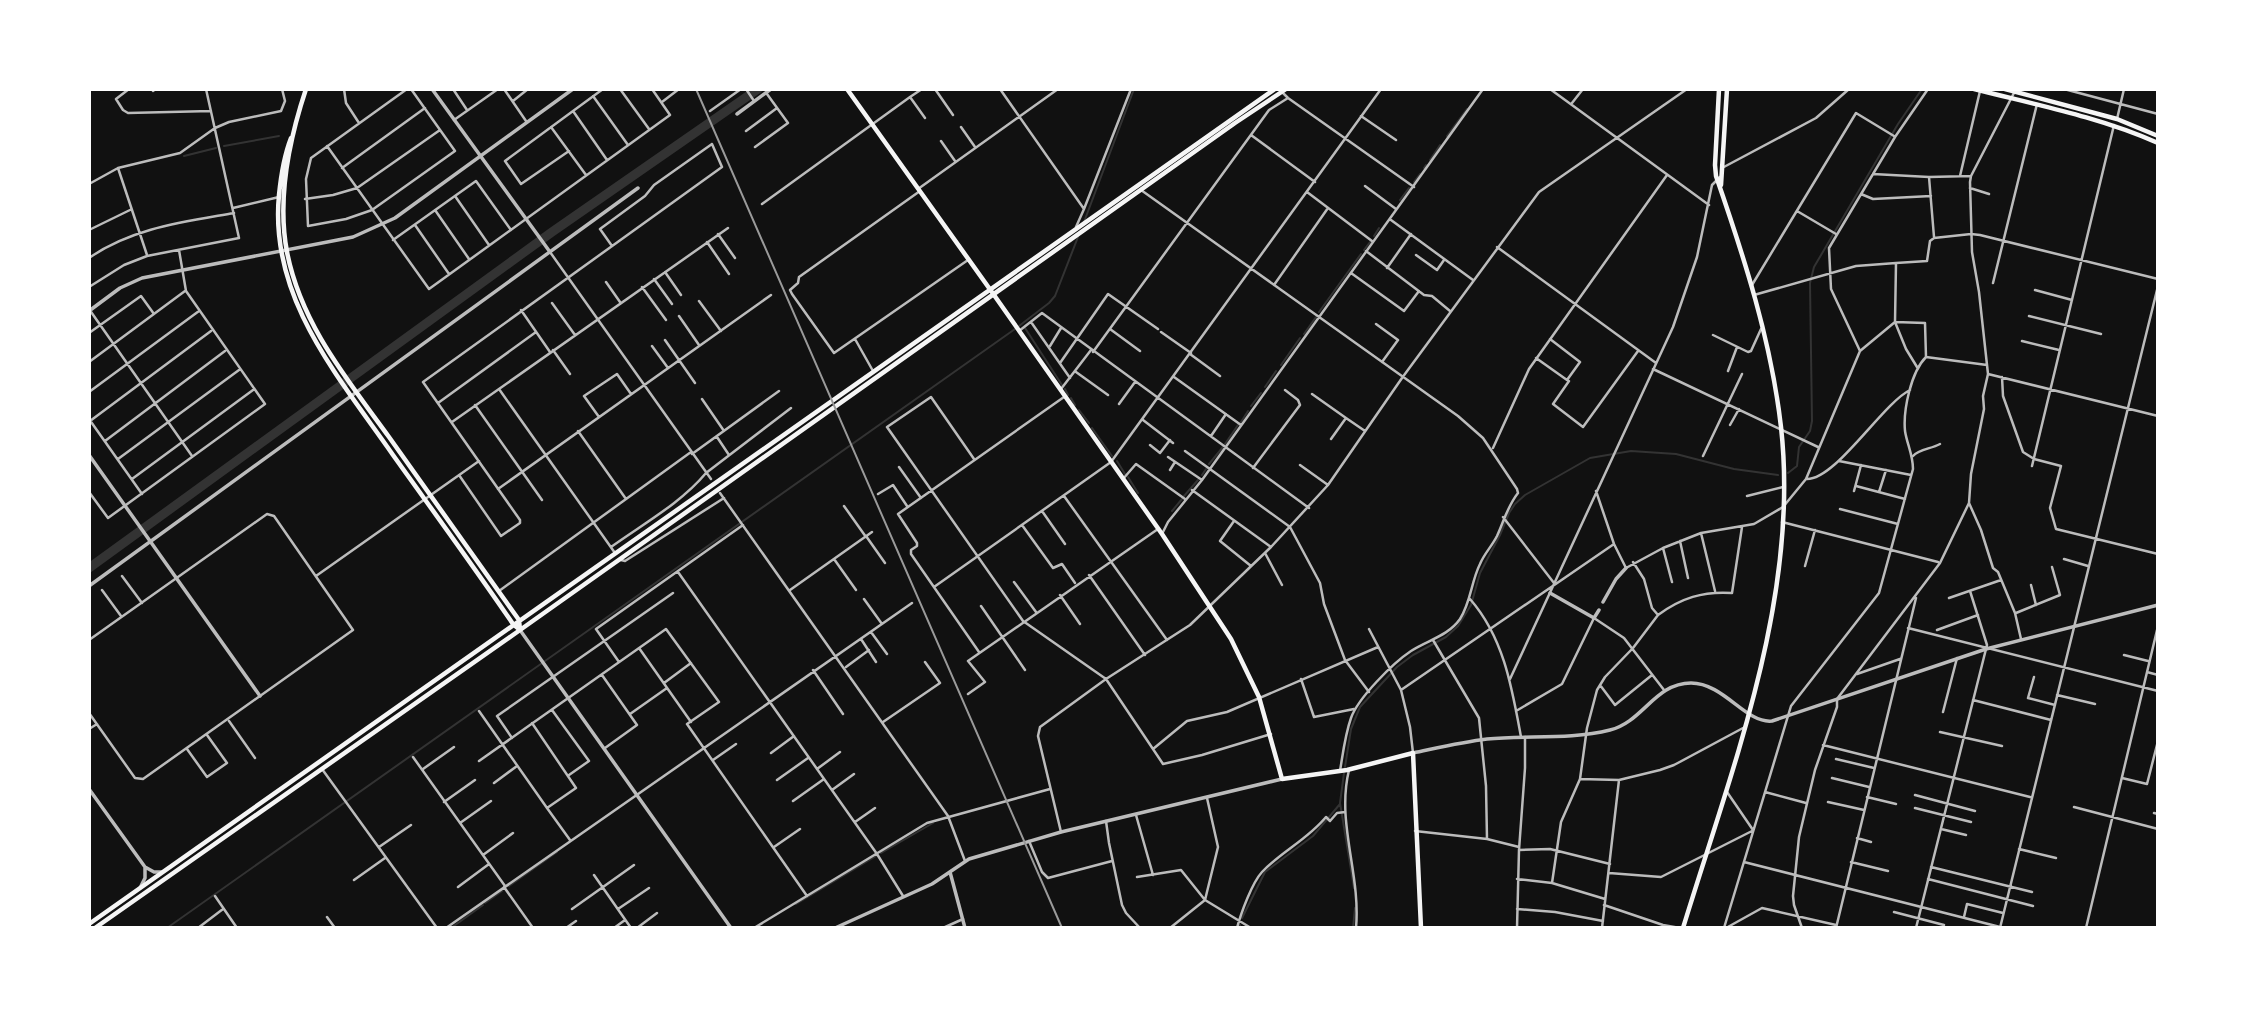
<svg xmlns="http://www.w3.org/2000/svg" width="2247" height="1017" viewBox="0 0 2247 1017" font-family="'Titillium Web',sans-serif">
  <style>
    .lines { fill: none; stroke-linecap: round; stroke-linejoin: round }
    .stream { stroke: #333; stroke-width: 2 }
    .river { stroke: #333; stroke-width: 9 }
    .minor { stroke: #bcbcbc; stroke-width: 2.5 }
    .tertiary { stroke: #bcbcbc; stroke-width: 3.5 }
    .primary { stroke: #f5f5f5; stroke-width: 4.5 }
    .trunk { stroke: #f5f5f5; stroke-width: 4.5 }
    .rail { stroke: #9a9a9a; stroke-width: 2 }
  </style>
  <rect width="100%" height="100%" fill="#111"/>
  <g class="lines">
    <path class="stream" d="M1447 136 1467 109
      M224 146 279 136
      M184 156 216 148
      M1430 160 1440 145
      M1424 168 1426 165
      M1414 182 1420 174
      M1400 200 1409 188
      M1084 222 1134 89
      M1374 236 1379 228
      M1364 250 1370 242
      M1319 312 1361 254
      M1019 326 1049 303 1055 296 1078 237
      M1025 328 1062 385
      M1304 334 1316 317
      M1281 365 1300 338
      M1265 387 1276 371
      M1065 389 1068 395
      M1071 398 1075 405
      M1251 406 1261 393
      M1079 410 1089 423
      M1241 422 1248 411
      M1092 428 1112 456
      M1225 444 1238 425
      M1117 461 1125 474
      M1209 464 1223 447
      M1788 473 1797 466 1799 447 1810 431 1812 421 1810 283 1814 267 1898 124 1922 89
      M1202 475 1206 469
      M1128 477 1138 493
      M1184 496 1198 480
      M1172 511 1182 499
      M1345 767 1351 729 1360 707 1397 667 1413 655 1446 637 1458 626 1471 605 1480 573 1500 535 1509 513 1515 504 1525 495 1590 458 1631 451 1676 454 1734 469 1778 475
      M1344 773 1340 803 1354 888
      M881 853 933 823
      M509 886 557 852
      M485 903 502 891
      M796 904 876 856
      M1242 918 1265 872 1313 836 1340 804
      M167 928 1015 329
      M451 928 483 905
      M1240 928V925
      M1353 928 1355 908"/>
    <path class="river" d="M89 568 552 232 758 89"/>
    <path class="minor" d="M129 89 116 99 123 110 128 113 211 111
      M152 89 153 91 155 89
      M344 89 346 103 359 123
      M407 89 311 158 306 179 308 226 346 219 372 210 455 151 411 89
      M453 89 467 110
      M504 89 526 121
      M620 89 649 129
      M746 89 754 101
      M922 89 910 97 925 118
      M935 89 953 115
      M1000 89 1084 209 1076 227
      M1279 89 1288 98 1414 187
      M1550 89 1709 205
      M2064 89 2158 114
      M593 96 628 145
      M513 101 528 89
      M662 102 679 89
      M1572 103 1583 89
      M573 111 607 160
      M710 111 741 89
      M1361 116 1396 140
      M2117 119 2124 89
      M454 120 498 89
      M551 127 586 175
      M961 127 975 147
      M746 131 777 108
      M1251 135 1315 182
      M941 141 955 161
      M327 146 429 289 670 115 652 89
      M755 147 788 123 767 94
      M569 151 521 184 505 161 603 89
      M118 168 147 255
      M342 168 425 108
      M1722 168 1816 118 1849 89
      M1873 174 1929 177 1971 176
      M1960 176 1980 91
      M1929 177 1934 237
      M89 184 118 168 180 153 215 128 229 122 281 111 285 101 282 89
      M1365 186 1396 209
      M1970 188 1989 194
      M918 189 1058 89
      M1141 190 1458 416 1483 438 1517 489 1518 493C1507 507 1504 521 1497 536 1492 546 1484 554 1480 564 1471 582 1471 602 1460 619 1448 636 1428 640 1411 651 1393 663 1358 698 1351 718 1345 735 1343 753 1340 771
      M920 191 799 277 798 283 790 290 792 294 834 353 968 260
      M1307 192 1372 241
      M1861 194 1873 199 1931 196
      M455 196 489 245
      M305 199 333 195 357 188 440 130
      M762 204 910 97
      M233 208 279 197
      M1084 209 1131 89
      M435 210 469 259
      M1797 211 1836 234
      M1391 220 1473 280
      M415 225 449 274
      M89 230 130 210
      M718 234 735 258
      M393 240 476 181 511 230
      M707 242 729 274
      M1497 247 1656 363
      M1366 251 1424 295 1432 296 1450 311
      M550 252 711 479
      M1416 255 1437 270 1444 260
      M89 258C132 228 183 222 234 213
      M1387 268 1411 234
      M665 272 681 295
      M1351 273 1404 311 1419 291
      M654 279 672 304
      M606 282 620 302
      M1993 283 2037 104
      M1274 285 1328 208
      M1752 285 1856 113 1894 136
      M89 287 124 265 147 256 239 238 206 89
      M642 287 666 320
      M2035 290 2072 300
      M1754 295 1856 266 1896 263
      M699 301 721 331
      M552 303 575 335
      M89 309 192 456
      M521 310 550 352
      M679 316 699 345
      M2029 316 2101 334
      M1031 322 1070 378
      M1376 324 1398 340 1382 362
      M1110 329 1140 351
      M1019 331 1042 313 1309 508
      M1161 332 1191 353
      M89 333 141 296 154 314
      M1713 335 1748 352 1751 351 1761 329
      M855 339 873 371
      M665 340 695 383
      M2022 341 2059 350
      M652 346 668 368
      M1050 346 1061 328
      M553 350 570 374
      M1860 351 1831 289 1829 248 1895 137 1928 89
      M1093 352 1269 110 1288 98
      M1190 354 1220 376
      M1536 358 1567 380 1580 362 1550 339
      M89 362 185 291
      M1060 363 1108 294 1158 329
      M1917 367 1906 349 1895 322 1925 323 1926 357
      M1653 369 1818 447
      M1728 371 1737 347
      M1076 372 1108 395
      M1988 374 2158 416
      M1174 377 1241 425
      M2002 377 2003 396 2023 452 2034 459 2061 466 2050 508 2056 529 2158 554
      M1567 380 1569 381 1553 404 1583 427 1638 351
      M499 389 615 553
      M1061 389 1091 350
      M89 392 199 311
      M1312 394 1346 418
      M702 399 724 431
      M438 403 536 332
      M1119 404 1135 382
      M475 405 542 500
      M599 417 584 396 617 374 631 394
      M89 419 142 494
      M1143 420 1173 443
      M90 421 211 331
      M452 422 728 228
      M1730 425 1739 409
      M578 431 626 499
      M1211 436 1226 414
      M717 437 729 455
      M1331 439 1346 418 1365 431
      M105 441 225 351
      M1150 445 1160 453 1170 440
      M1493 448 1529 369 1667 175
      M1185 451 1290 527 1320 583 1324 604 1345 660 1369 692
      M692 454 779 391
      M1703 456 1742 374
      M1913 456C1919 449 1931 449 1940 444
      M1168 457 1202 480
      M118 459 239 370
      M974 459 931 397 887 427 1023 621 1106 679 1163 764 1202 755 1271 734
      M1839 461 1911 475
      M1300 465 1328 485
      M2032 466 2114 125
      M899 467 921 498
      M1253 468 1300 405 1298 400 1285 390
      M1170 470 1175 462
      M459 475 501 536 520 523V520L423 382 722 167 712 144 654 185 645 196 600 229 612 246
      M132 479 253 390
      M1123 479 1136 464 1185 499
      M1806 479C1835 481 1882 404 1910 390
      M1856 486 1905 499
      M498 489 771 295
      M1192 490 1271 547
      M1596 491 1614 544 1626 568 1663 548 1701 533 1754 524 1783 507 1806 479 1860 351 1895 322 1896 263 1927 261 1930 241 1934 238 1971 234 1980 235 2158 279
      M1854 491 1861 465
      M89 492 108 518 265 404 186 291 179 250
      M1879 492 1886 470
      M720 493 948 816 965 861
      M878 494 893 485 907 506
      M1064 496 1167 640
      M1747 496 1783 487
      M1969 503 1981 530 1993 568 1998 572 2015 613 2021 639
      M844 506 866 537
      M1840 509 1898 524
      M1042 511 1065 544
      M1503 517 1554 583
      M1234 521 1220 541 1251 566
      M1782 522 1938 562
      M1022 525 1053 568 1062 564 1075 583
      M1701 533 1715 591
      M1162 534 1168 522 1202 480 1483 89
      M866 536 885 563
      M1680 541 1688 578
      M611 547C643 524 681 503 706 473L791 408
      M1663 548 1672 582
      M1265 553 1282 585
      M834 559 856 590
      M2064 559 2088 566
      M621 560 625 561 724 498
      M1805 566 1815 530
      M678 572 877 854 903 896
      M1089 575 1145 655
      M122 576 142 603
      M316 576 479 461
      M1014 582 1036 612
      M2031 585 2036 605
      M934 587 1111 462 1381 89
      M102 590 121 616
      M790 590 872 532
      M499 591 691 452
      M1060 595 1080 624
      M1949 598 2001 580
      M864 599 882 624
      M1470 599C1504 638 1512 688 1521 737
      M981 606 1025 670
      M2016 613 2060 595 2052 567
      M1658 615C1681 598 1703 591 1732 593L1742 527
      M1908 628 2158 691
      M1369 629 1401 690 1410 727 1413 753
      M1937 630 1978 615
      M871 632 887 654
      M861 639 876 662
      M89 640 267 514 274 516 353 630 143 779 135 778 89 713
      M1433 640 1479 718 1486 786 1487 839
      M639 648 691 722
      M979 652 911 554V550L917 546V543L898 514 1064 397
      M2124 655 2148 661
      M619 662 596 629 743 525
      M846 667 869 650
      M813 670 843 714
      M2147 672 2158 675
      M1857 674 1900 659
      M602 675 637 725 605 748
      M2034 677 2028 698 2055 705
      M1301 679 1314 717 1354 709
      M1510 679 1673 327 1697 257 1712 185 1720 177
      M664 683 691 663
      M1600 685 1615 705 1652 675
      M1401 690 1614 544
      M968 694 985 682 968 661 1158 529
      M2057 695 2095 704
      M1973 700 2051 720
      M552 710 589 761 569 775
      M479 711 547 808
      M1516 711 1562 684 1594 618 1624 638 1664 690
      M1943 712 1957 658
      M630 714 667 688
      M229 721 255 758
      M883 722 940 683 925 662
      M532 723 576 788 547 808 570 840
      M89 729 97 724
      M1940 732 2002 746
      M512 738 497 716 673 593
      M1823 745 2030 797
      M187 749 207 777 227 763 207 735
      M1153 749 1187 721 1227 712 1378 647
      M771 753 794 736
      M413 757 505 886
      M1836 759 1874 768
      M713 760 736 744
      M479 761 666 629 719 702 687 724 807 896
      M322 769 437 928
      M423 769 454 747
      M817 769 840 752
      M1349 770C1336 823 1361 874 1356 928
      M1832 778 1869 787
      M2122 778 2147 784 2158 741
      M1580 779 1619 780 1660 770 1674 765 1743 728
      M777 780 808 758
      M494 783 517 766
      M832 790 854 774
      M1727 792 1753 830
      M1765 792 1806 803
      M1915 795 1975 811
      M1867 797 1896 804
      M793 801 824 779
      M444 802 475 780
      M1828 802 1864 810
      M2074 807 2158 829
      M1915 808 1971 822
      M2154 813 2158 814
      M1136 815 1153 875
      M1106 821 1109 843 1122 905 1126 913 1140 928
      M855 822 875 808
      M460 823 491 801
      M1941 829 1966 835
      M1415 831 1487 839 1519 847
      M1061 832 1038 736 1040 727 1106 679 1190 625 1271 547 1328 485 1402 378 1539 192 1687 89
      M1857 838 1871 842
      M1029 841 1042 872 1048 878 1112 861
      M379 847 411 825
      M774 847 800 829
      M2019 849 2056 858
      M1519 850 1550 849 1610 864
      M483 855 513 833
      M1744 862 2004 928
      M1851 862 1888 871
      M1931 867 2032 892
      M1609 873 1661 877 1752 831
      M594 875 631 928
      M1137 877 1181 870 1205 900 1251 928
      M1517 879 1552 883 1605 899
      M1928 879 2033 906
      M354 880 385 858
      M1552 883 1561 822 1580 779 1587 728 1597 690 1605 677 1633 648 1658 615 1652 608 1644 579 1633 562
      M458 887 489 864
      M504 887 533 928
      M215 896 237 928
      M1604 905 1663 925 1680 928
      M572 909 634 865
      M618 909 649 888
      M1517 909 1555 912 1603 921
      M1894 912 1944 925
      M327 917 335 928
      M1964 917 1967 904 2003 913
      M198 928 223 909
      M446 928 912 603
      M566 928 576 921
      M614 928 625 920
      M637 928 657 913
      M754 928 927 823 1050 789
      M943 928 963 919
      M1170 928 1205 900 1218 847 1207 798
      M1237 928C1241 913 1252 883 1262 872 1282 851 1307 840 1326 817L1330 821 1337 813 1345 812
      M1517 928 1519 850 1525 768V737
      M1602 928 1619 780
      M1724 928 1791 706 1879 593 1913 469C1913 455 1907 444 1905 431 1903 410 1911 372 1926 357L1987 365
      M1726 928 1762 908 1836 925
      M1802 928 1794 905 1793 896 1799 837 1815 770 1837 707V699L1940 563 1969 503 1971 474 1984 409 1983 396 1988 374 1979 292 1972 252 1970 182 1971 176 2016 89
      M1836 928 1916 598
      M1916 928 1987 645 1970 591
      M2000 928 2158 286
      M2086 928 2158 626"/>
    <path class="tertiary" d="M432 89 550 252
      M737 114 771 89
      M89 311 120 288 142 278 353 237 395 218 573 89
      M89 455 260 696
      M89 586 638 188
      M1550 593 1594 618 1599 610
      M1603 602 1616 579 1626 568
      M520 630 731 928
      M1413 753C1437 748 1462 742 1487 739 1527 735 1570 740 1610 730 1643 722 1655 683 1691 683 1724 683 1746 724 1772 721L1986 649 2158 605
      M89 789 145 867 154 872H161
      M950 872 965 928
      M140 888 145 878V867
      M835 928 932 884 969 859 1061 832 1282 779"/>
    <path class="primary" d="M994 295 1162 534 1231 639 1259 697 1282 779 1347 770 1413 753 1421 928"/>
    <path class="trunk" d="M306 89C289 140 277 199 287 252 301 324 347 379 389 437 432 498 476 559 519 620L520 630
      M847 89 994 295
      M1974 89C2037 105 2099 117 2158 143
      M2005 89 2117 119 2158 136
      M291 138C284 156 281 175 279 195 269 298 338 376 393 455 433 511 474 567 513 624L520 630
      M1721 185 1727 89
      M89 924 1275 89
      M95 928 520 630 1235 123 1286 89
      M1683 928C1732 768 1800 596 1781 427 1771 340 1744 257 1716 176L1715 165 1719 89"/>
    <path class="rail" d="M696 89 1062 928"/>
  </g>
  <rect width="2247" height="1017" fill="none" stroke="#ffffff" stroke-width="182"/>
</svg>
